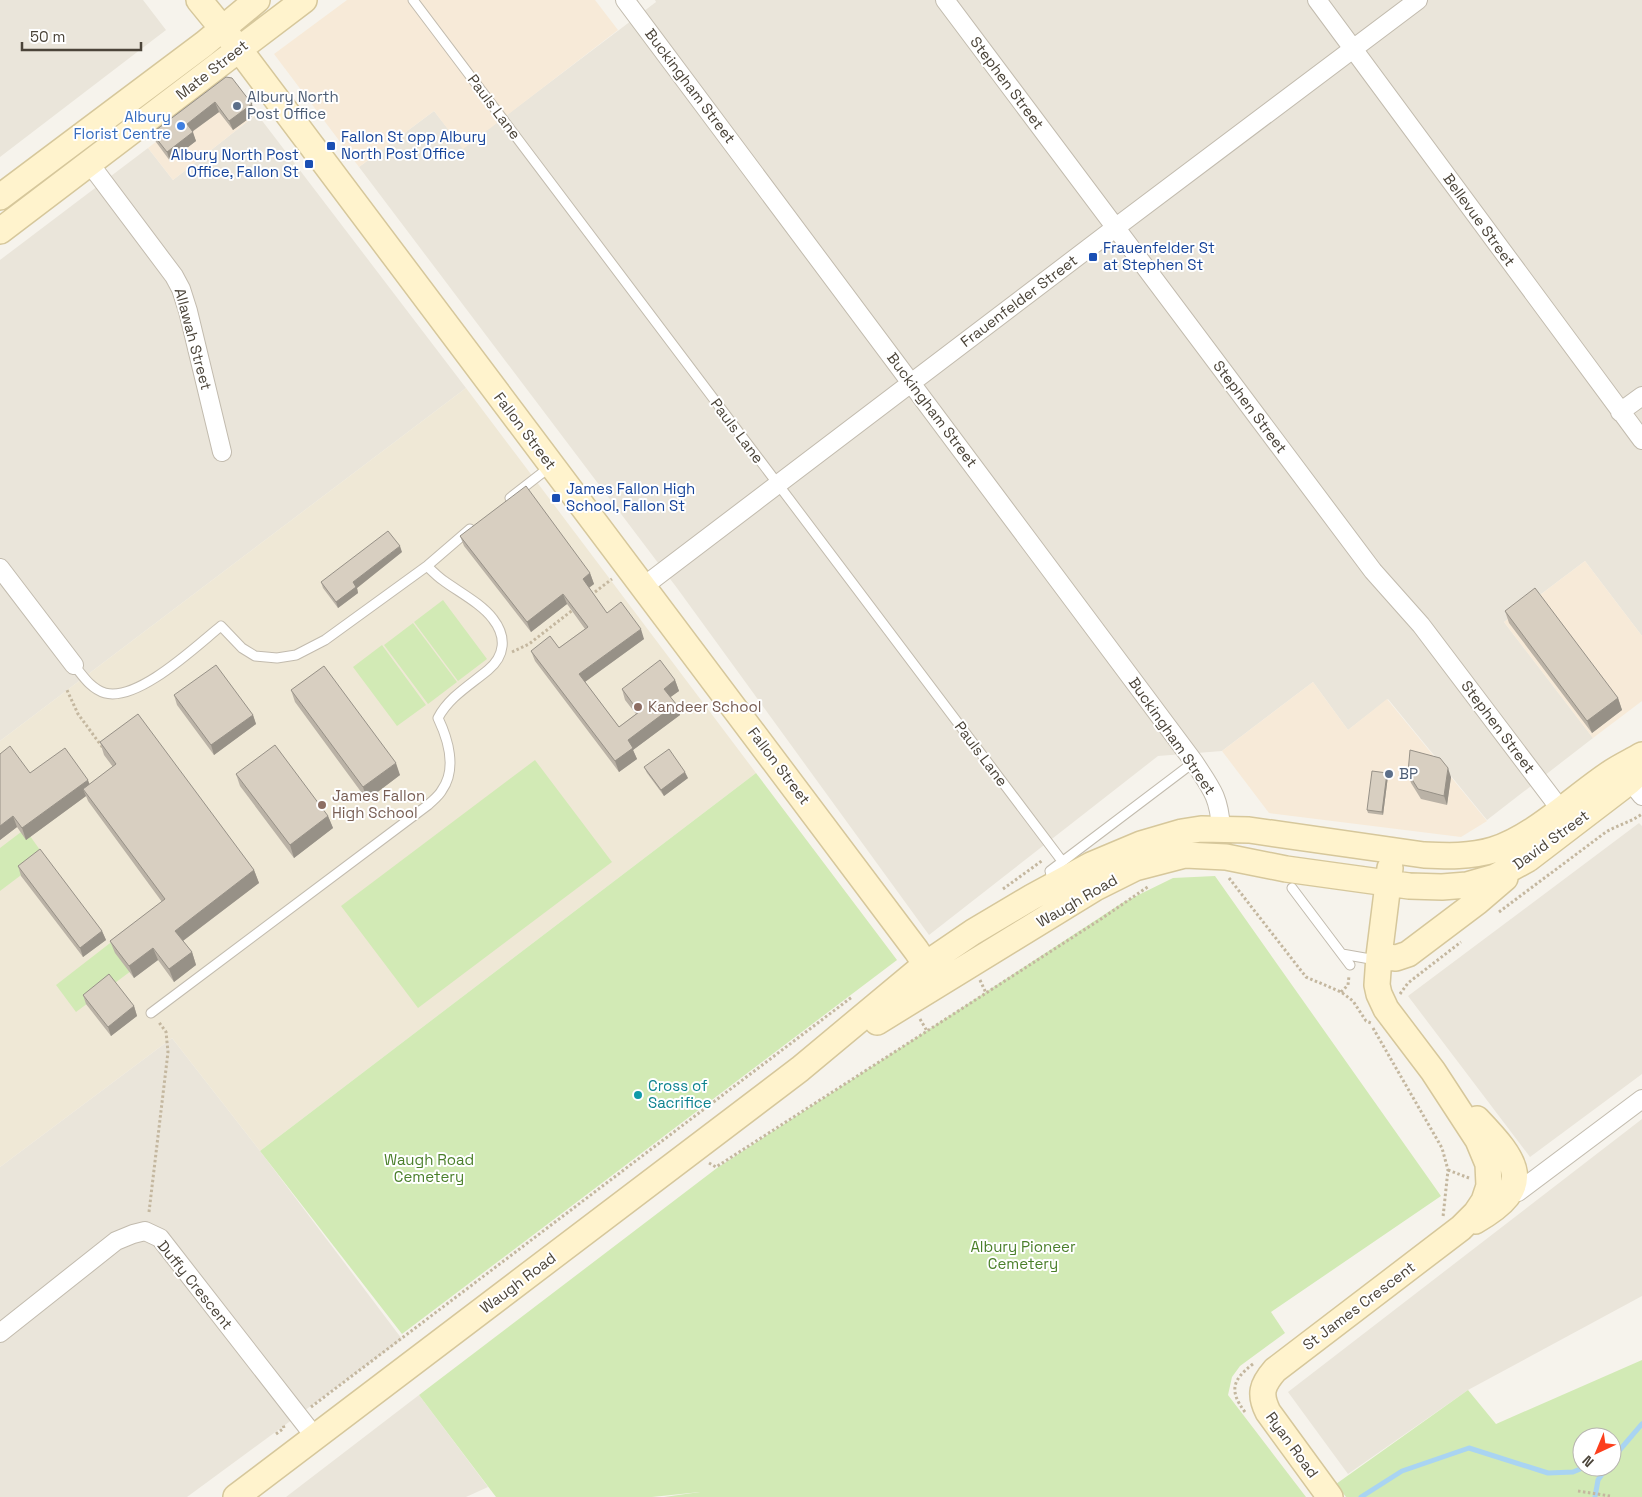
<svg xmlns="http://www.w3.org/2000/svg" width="1642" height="1497" viewBox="0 0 1642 1497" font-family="'Space Grotesk',sans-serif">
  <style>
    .residential { fill: #eae5da }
    .commercial { fill: #f7ead8 }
    .education { fill: #efe8d6 }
    .green { fill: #d2eab5; fill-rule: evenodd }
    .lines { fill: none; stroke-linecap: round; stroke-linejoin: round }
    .stream { stroke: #a9d4f2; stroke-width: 5 }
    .lane-casing { stroke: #c2bbae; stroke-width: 11 }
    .street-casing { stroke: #c2bbae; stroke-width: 20 }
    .secondary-casing { stroke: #d6c79b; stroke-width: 28 }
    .path { stroke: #c4b79f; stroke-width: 3; stroke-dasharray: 2.5 2.5; stroke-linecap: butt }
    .lane { stroke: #fff; stroke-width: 9 }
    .street { stroke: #fff; stroke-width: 18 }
    .secondary { stroke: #fff3cd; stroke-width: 25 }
    .wall { fill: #bab2a6 }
    .shaded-wall { fill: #979187 }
    .building { fill: #d8cfc1; stroke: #979187 }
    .service-dot { fill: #5c6f8a; stroke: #fff; stroke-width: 2 }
    .shop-dot { fill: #3f7fe0; stroke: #fff; stroke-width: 2 }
    .transit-dot { fill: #1a4fb4; stroke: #fff; stroke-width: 2 }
    .education-dot { fill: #8d6e63; stroke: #fff; stroke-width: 2 }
    .culture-dot { fill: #0f9aa8; stroke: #fff; stroke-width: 2 }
    .labels { text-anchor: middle; stroke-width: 4; stroke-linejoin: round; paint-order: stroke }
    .street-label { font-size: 15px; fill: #4b4439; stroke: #fff }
    .service-label { font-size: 15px; fill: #4e5e75; stroke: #fff; text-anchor: start }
    .shop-label { font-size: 15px; fill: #366cbe; stroke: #fff; text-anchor: end }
    .transit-label { font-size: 15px; fill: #164399; stroke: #fff; text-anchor: start }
    .education-label { font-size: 15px; fill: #785e54; stroke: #fff; text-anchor: start }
    .culture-label { font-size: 15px; fill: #0d838f; stroke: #fff; text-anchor: start }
    .park-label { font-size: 15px; fill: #4a7f2a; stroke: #fff }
  </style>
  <rect width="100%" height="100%" fill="#f6f3ec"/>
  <path class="residential" d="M0 0H143L166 30 0 157Z
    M655 0H1642V636L1585 561 1504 622 1593 738 1487 820 1388 699 1348 730 1313 682 1222 751 1158 756 929 935 677 588 359 167 434 111 463 148 656 2Z
    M257 114 466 388 0 741V260L148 148 173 180Z
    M1639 823 1642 826V1074L1530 1157 1408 996Z
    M172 1038 260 1151 402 1339 187 1497H0V1167Z
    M1642 1119V1296L1468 1390 1348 1474 1288 1392Z
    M419 1395 488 1487 466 1497H286Z"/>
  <path class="commercial" d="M347 0H595L618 30 463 149 434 111 359 167 274 54Z
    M230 85 236 86 257 114 173 180 148 148Z
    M1585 561 1642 636V701L1593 738 1504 622Z
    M1313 682 1348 730 1387 699 1487 821 1461 837 1269 813 1222 751Z"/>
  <path class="education" d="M466 388 756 773 260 1151 172 1038 0 1167V741Z"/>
  <path class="green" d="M443 600 487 659 458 681 414 622Z
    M413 623 457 682 428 704 384 645Z
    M382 645 426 705 397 726 353 667Z
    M535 760 612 862 418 1008 341 906Z
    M756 773 897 960 402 1334 260 1151Z
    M25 829 45 857 0 891V848Z
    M1215 876 1441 1196 1271 1312 1285 1333 1240 1366 1232 1377 1228 1395 1306 1497H664L700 1492 652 1497H496L419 1395 717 1168 1122 903 1173 878Z
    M114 940 135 968 76 1012 56 985Z
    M1642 1360V1497H1346L1336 1484 1468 1390 1496 1424ZM1582 1437H1612V1467H1582Z"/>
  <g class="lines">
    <path class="stream" d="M1612 1455 1618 1452 1642 1424
      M1361 1497 1402 1471 1469 1448 1548 1473 1573 1472 1585 1467
      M1595 1497 1598 1480 1607 1467"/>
    <g class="lane-casing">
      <path id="lane" d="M413 0 1062 861
        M510 498 551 466
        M74 665C83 676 91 689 105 693 138 702 196 646 221 626L242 648 255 656 277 658 296 655 325 640 427 566 470 529
        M1053 883 1050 871 1194 762
        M1292 888 1350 965
        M1342 954 1376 960
        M151 1013 428 805C433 800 439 796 442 790 457 769 448 739 438 718 449 697 470 685 488 670 505 656 507 637 493 619 482 604 459 592 444 581 438 577 432 571 427 566"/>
    </g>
    <g class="street-casing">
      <path id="street" d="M625 0 1194 762C1211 788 1219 796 1221 828
        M945 0 1373 571 1421 625 1561 810
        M1317 0 1642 440
        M90 164 174 276 181 289 188 311 222 452
        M1620 412 1642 396
        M0 568 74 665
        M644 586 1115 228 1418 0
        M1630 781 1642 796
        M1504 1192 1509 1193 1518 1192 1642 1099
        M0 1333 116 1241 133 1234 145 1231 160 1238 315 1437"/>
    </g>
    <g class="secondary-casing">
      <path id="secondary" d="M199 0 239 49 916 950 939 984
        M0 197 204 44 257 0
        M0 231 304 0
        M1379 956 1396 958 1408 954 1477 902 1505 878
        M877 1022 1095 888 1135 868 1185 855 1226 857 1286 869 1409 886 1442 887 1467 885 1495 877 1528 859 1630 781 1642 769
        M1475 1221C1537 1186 1517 1161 1477 1119
        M236 1497 800 1069 926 964 973 932 1032 897 1091 865 1141 844 1182 832 1201 829 1249 830 1424 855C1447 856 1470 857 1493 850 1535 837 1575 796 1612 772 1621 766 1632 761 1642 755
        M1330 1497 1268 1412C1259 1394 1262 1385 1275 1370L1461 1228 1476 1213 1484 1201 1489 1186 1488 1164 1478 1140 1433 1071 1386 1009 1379 994 1377 985 1379 956 1390 868"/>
    </g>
    <path class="path" d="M591 595 612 579
      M512 652 529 644 574 609
      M67 690 78 714 103 748
      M1229 878 1306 977 1341 992 1353 1001 1366 1021 1371 1023
      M1003 889 1043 860
      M1499 912 1606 832C1618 825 1631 822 1642 814
      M980 980 986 993
      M1341 992 1348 985 1349 976
      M1400 994 1408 983 1461 942
      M920 1019 927 1031
      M1373 1028 1442 1148 1448 1170 1443 1217
      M709 1163 716 1167 1101 919 1149 886
      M1448 1170 1469 1178
      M149 1212 168 1052 166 1032 158 1021
      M311 1407 852 997
      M1245 1412C1229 1391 1232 1380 1253 1364
      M276 1434 284 1428 283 1424
      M1578 1491 1610 1496"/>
    <use href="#lane" class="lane"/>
    <use href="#street" class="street"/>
    <use href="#secondary" class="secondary"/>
  </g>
  <path class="wall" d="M226 77 255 114 233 130 219 112 192 132 196 141 170 161 156 142 152 133Z
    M460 536 590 573 594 584 589 588 607 613 644 639 585 682 619 727 636 714 625 700 622 689 675 680 679 691 670 697 680 715 633 750 637 759 619 772 535 661 531 651 559 648 585 629 567 604 531 632 464 546Z
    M402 552 357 588 358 593 338 608 323 588 321 582Z
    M1505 611 1618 698 1622 710 1592 733 1509 623Z
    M291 690 400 775 367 800 295 702Z
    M174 695 253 715 256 724 214 755 177 705Z
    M100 742 254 870 259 883 183 941 192 952 196 965 174 982 158 960 134 978 115 953 110 941 162 902 88 801 86 796 26 840 17 827 0 840V754L30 773 90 784 113 767 104 755Z
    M644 767 688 778 664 796 647 773Z
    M1408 773 1451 777 1447 805 1421 799 1411 783Z
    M236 774 328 816 333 828 294 858 240 786Z
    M1388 776 1383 815 1368 813 1367 810Z
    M18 866 102 931 106 940 83 957 21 876Z
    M83 995 134 1006 137 1016 111 1036 86 1004Z"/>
  <path class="shaded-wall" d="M215 102 219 112 190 133 187 124Z
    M252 104 255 114 233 130 229 121Z
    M193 132 196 141 170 161 167 152Z
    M400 546 402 552 357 588 358 593 338 608 336 602 353 582Z
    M590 573 594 584 587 589 583 579Z
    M563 594 567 604 531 632 527 622Z
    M641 629 644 639 582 684 579 674Z
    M675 680 679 691 668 699 664 689Z
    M1618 698 1622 710 1592 733 1587 721Z
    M676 704 680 715 633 750 637 759 619 772 615 761 628 740Z
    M253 715 256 724 214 755 211 745Z
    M396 763 400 775 367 800 363 787Z
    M1448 768 1451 777 1447 805 1444 796Z
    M685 772 688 778 664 796 661 790Z
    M1387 773 1388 776 1383 815 1382 812Z
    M88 780 92 791 83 789 86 796 26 840 22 828Z
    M13 816 17 827 0 840V826Z
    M328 816 333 828 294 858 290 845Z
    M254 870 259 883 180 943 175 931Z
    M102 931 106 940 83 957 80 948Z
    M153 948 158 960 134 978 129 966Z
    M192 952 196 965 174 982 169 969Z
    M134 1006 137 1016 111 1036 108 1027Z"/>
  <path class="building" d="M226 77 232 78 252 104 229 121 215 102 187 124 193 132 167 152 152 133Z
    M526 486 590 573 583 579 607 613 621 602 641 629 579 674 619 727 639 712 622 689 660 660 675 680 664 689 676 704 628 740 633 748 615 761 531 651 550 636 559 648 588 627 563 594 527 622 460 536Z
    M388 531 400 546 353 582 356 587 336 602 321 582Z
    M1535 588 1618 698 1587 721 1505 611Z
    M216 665 253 715 211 745 174 695Z
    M324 666 396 763 363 787 291 690Z
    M138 714 254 870 175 931 192 952 169 969 153 948 129 966 110 941 165 899 83 789 116 764 100 742Z
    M275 745 328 816 290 845 236 774Z
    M10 746 30 773 65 748 88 780 22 828 13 816 0 826V754Z
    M669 749 685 772 661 790 644 767Z
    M1410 750 1440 758 1448 768 1444 796 1418 789 1408 773Z
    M1372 771 1387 773 1382 812 1367 810Z
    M40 849 102 931 80 948 18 866Z
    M109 974 134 1006 108 1027 83 995Z"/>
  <g class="service-dot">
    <circle cx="237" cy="106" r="5"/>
    <circle cx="1389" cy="774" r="5"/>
  </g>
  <circle class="shop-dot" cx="181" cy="126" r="5"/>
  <g class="transit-dot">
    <rect x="326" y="141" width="10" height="10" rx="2.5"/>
    <rect x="304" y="159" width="10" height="10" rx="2.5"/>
    <rect x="1088" y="252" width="10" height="10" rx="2.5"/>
    <rect x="551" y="493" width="10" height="10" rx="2.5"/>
  </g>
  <g class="education-dot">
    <circle cx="638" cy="707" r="5"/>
    <circle cx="322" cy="805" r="5"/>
  </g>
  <circle class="culture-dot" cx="638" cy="1095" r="5"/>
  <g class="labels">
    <g class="street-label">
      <text transform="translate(212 70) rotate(-38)" y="5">Mate Street</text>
      <text transform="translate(1007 83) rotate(53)" y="5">Stephen Street</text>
      <text transform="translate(690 86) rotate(53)" y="5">Buckingham Street</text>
      <text transform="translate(494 107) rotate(53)" y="5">Pauls Lane</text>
      <text transform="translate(1479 220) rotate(54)" y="5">Bellevue Street</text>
      <text transform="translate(1019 301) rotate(-37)" y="5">Frauenfelder Street</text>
      <text transform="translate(193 339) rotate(75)" y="5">Allawah Street</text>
      <text transform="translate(1250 407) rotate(53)" y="5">Stephen Street</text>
      <text transform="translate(932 410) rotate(53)" y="5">Buckingham Street</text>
      <text transform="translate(525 431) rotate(53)" y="5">Fallon Street</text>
      <text transform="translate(737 431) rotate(53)" y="5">Pauls Lane</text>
      <text transform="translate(1498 727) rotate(53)" y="5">Stephen Street</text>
      <text transform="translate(1172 736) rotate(55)" y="5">Buckingham Street</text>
      <text transform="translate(981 754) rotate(53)" y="5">Pauls Lane</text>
      <text transform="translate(779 766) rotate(53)" y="5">Fallon Street</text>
      <text transform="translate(1551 840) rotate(-36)" y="5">David Street</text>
      <text transform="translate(1077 901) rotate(-30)" y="5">Waugh Road</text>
      <text transform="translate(518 1283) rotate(-37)" y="5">Waugh Road</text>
      <text transform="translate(195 1285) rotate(51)" y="5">Duffy Crescent</text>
      <text transform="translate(1359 1306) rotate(-37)" y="5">St James Crescent</text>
      <text transform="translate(1292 1445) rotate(54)" y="5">Ryan Road</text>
    </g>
    <g class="service-label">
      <text x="247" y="102">Albury North<tspan x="247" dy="17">Post Office</tspan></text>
      <text x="1399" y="779">BP</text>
    </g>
    <g class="shop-label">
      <text x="171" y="122">Albury<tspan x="171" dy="17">Florist Centre</tspan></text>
    </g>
    <g class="transit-label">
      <text x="341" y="142">Fallon St opp Albury<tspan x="341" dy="17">North Post Office</tspan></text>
      <text x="299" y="160" text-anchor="end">Albury North Post<tspan x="299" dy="17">Office, Fallon St</tspan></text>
      <text x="1103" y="253">Frauenfelder St<tspan x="1103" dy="17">at Stephen St</tspan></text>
      <text x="566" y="494">James Fallon High<tspan x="566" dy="17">School, Fallon St</tspan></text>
    </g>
    <g class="education-label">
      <text x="648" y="712">Kandeer School</text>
      <text x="332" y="801">James Fallon<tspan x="332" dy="17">High School</tspan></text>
    </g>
    <g class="culture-label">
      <text x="648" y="1091">Cross of<tspan x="648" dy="17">Sacrifice</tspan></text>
    </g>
    <g class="park-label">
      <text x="429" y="1165">Waugh Road<tspan x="429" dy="17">Cemetery</tspan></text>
      <text x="1023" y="1252">Albury Pioneer<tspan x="1023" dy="17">Cemetery</tspan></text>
    </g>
  </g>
  <g transform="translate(1597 1452) rotate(224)"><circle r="24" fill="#ffffff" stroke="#b7b4b0"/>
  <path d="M0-4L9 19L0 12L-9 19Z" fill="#fc3f1d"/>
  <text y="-8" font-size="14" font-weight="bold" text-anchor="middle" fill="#4b4439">N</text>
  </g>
  <path d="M22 42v8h119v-8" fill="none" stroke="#4b4439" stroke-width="2.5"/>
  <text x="30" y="42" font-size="15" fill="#4b4439" stroke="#ffffff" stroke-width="4" paint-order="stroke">50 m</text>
</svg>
